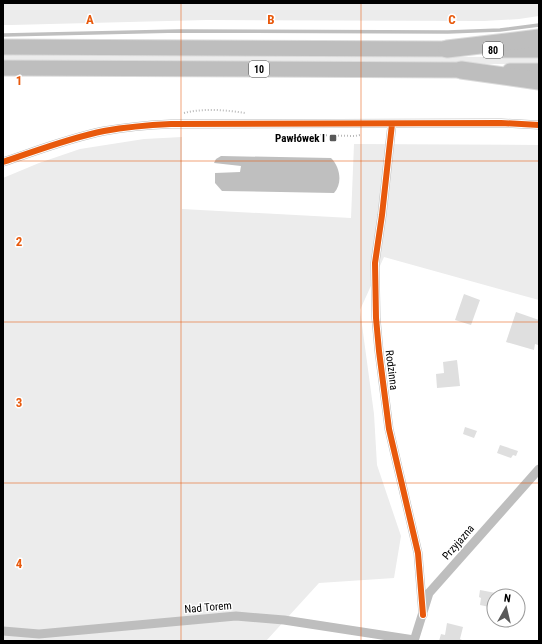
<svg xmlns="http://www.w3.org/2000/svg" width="542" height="644" viewBox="0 0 542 644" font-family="'Roboto Condensed',sans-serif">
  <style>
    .green { fill: #ececec }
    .water { fill: #bfbfbf }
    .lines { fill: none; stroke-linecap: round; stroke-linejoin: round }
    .stream { stroke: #bfbfbf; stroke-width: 3.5 }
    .building { fill: #dfdfdf }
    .primary-casing { stroke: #dbdbdb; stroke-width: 17 }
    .trunk-casing { stroke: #dbdbdb; stroke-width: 17 }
    .motorway-casing { stroke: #dbdbdb; stroke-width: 19 }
    .path { stroke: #b9b9b9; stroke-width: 2; stroke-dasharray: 1 2; stroke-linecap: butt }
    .minor { stroke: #bebebe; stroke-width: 9 }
    .primary { stroke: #bebebe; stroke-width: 15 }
    .trunk { stroke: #bebebe; stroke-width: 15 }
    .motorway { stroke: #bebebe; stroke-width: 17 }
    .cycleway-casing { stroke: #fff; stroke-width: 8 }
    .cycleway { stroke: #e8590c; stroke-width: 6 }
    .grid { fill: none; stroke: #e8590c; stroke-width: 1; stroke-opacity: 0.55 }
    .poi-dot { fill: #595959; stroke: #fff; stroke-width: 1.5 }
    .labels { text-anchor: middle; stroke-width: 3; stroke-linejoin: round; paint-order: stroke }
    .shield { fill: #fff; stroke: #4c4c4c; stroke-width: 1 }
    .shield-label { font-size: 10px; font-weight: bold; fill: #000 }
    .poi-label { font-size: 11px; font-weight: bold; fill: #000; stroke: #fff; text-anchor: end }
    .street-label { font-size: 11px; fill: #000; stroke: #fff }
    .grid-label { font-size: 13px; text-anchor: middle; font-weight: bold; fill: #e8590c; stroke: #fff; stroke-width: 3; stroke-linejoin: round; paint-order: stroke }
  </style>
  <rect width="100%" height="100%" fill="#fff"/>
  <path class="green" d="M3 3H539V16L519 19 484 21 207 20 11 25H3Z
    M3 55 539 57V64L3 62Z
    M182 137V209L351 218 354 144 539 145V300L384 257 360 310 374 414 377 465 401 536 394 578 319 583 266 641H3V178L39 163 80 149 144 139Z"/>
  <path class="water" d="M221 156 331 158C340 167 343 183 334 193L222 191 215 183V173L240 172 241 166 214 163 216 159Z"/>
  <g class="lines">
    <path class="stream" d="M3 35 179 31 448 32 500 30 539 25"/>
  </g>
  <path class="building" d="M464 294 480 300 471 325 455 320Z
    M516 312 539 320V341L538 345 535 344 534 350 506 342Z
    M457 360 460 386 437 388 436 374 444 373 443 362Z
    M465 427 477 431 474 438 463 434Z
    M500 445 518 451 516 456 513 455 511 458 497 453Z
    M480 590 501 594V596H494V608L480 605 481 598 479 597Z
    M447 623 463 627 460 639 464 641H439L441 634 445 635Z"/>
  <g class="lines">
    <g class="primary-casing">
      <path id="primary" d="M492 50H539
        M510 71H539"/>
    </g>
    <g class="trunk-casing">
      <path id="trunk" d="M3 47 447 49
        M3 68 461 70"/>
    </g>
    <g class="motorway-casing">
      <path id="motorway" d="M447 49 539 38
        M461 70 539 81"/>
    </g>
    <path class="path" d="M184 113C204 108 226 110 245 113
      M311 135 355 136 360 135"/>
    <path class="minor" d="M392 124 382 215 375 263 376 318 379 351 389 429 418 553 423 615
      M3 162C36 151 69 138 104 131 126 127 149 125 171 124L501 123 539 125
      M3 631 39 634 236 616 284 620 414 640
      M414 641 429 593 539 469"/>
    <use href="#primary" class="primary"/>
    <use href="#trunk" class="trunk"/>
    <use href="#motorway" class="motorway"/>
    <g class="cycleway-casing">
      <path id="cycleway" d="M392 124 382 215 375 263 376 318 379 351 389 429 418 553 423 615
        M3 162C36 151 69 138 104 131 126 127 149 125 171 124L501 123 539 125"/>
    </g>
    <use href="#cycleway" class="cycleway"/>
  </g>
  <path class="grid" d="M181 3V641M361 3V641M3 161H539M3 322H539M3 483H539"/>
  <rect class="poi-dot" x="329" y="134" width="8" height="8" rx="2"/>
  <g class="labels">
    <g class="shield">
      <rect x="483" y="42" width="20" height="16" rx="3"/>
      <rect x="249" y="61" width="20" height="16" rx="3"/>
    </g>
    <g class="shield-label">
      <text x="493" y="54">80</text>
      <text x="259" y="73">10</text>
    </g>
    <g class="poi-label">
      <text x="325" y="142">Pawłówek I</text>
    </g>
    <g class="street-label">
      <text transform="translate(392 370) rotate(83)" y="4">Rodzinna</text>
      <text transform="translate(458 542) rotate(-49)" y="4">Przyjazna</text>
      <text transform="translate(208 607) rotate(-5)" y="4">Nad Torem</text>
    </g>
  </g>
  <g class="grid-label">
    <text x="90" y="24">A</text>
    <text x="271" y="24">B</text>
    <text x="452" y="24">C</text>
    <text x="19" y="85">1</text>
    <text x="19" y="246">2</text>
    <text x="19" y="407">3</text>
    <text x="19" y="568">4</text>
  </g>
  <rect width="542" height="644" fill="none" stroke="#000000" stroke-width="8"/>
  <g transform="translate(506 608) rotate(8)"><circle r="19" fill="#ffffff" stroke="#999999"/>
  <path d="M0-3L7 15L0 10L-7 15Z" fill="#595959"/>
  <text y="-6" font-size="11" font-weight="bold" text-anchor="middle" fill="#000000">N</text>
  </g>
</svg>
